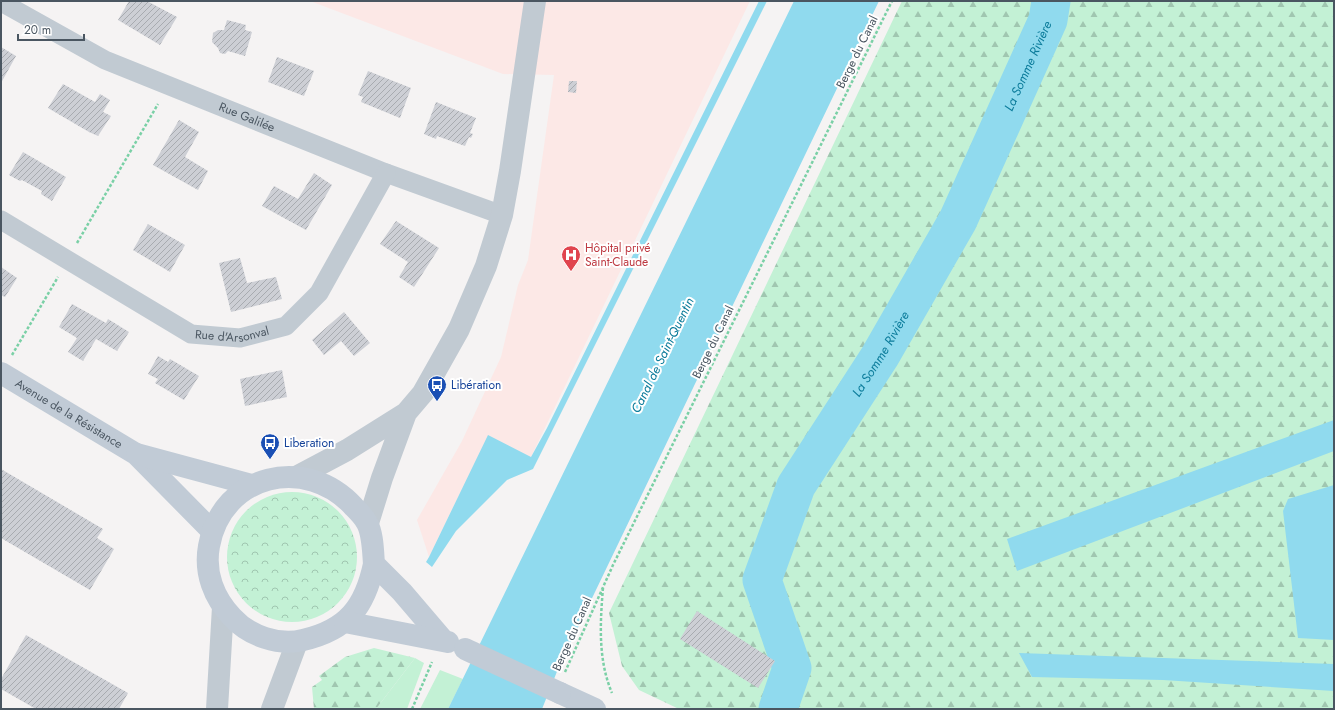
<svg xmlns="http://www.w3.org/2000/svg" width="1335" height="710" viewBox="0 0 1335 710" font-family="Jost,sans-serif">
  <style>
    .medical { fill: #fce8e6 }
    .green { fill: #c3f1d5 }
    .forest { fill: url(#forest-firs) }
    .park { fill: url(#park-crowns) }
    .water { fill: #90daee }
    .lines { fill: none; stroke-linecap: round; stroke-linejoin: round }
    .river { stroke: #90daee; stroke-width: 39 }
    .building { fill: url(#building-hatch) }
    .path { stroke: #7ad0a6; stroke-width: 2.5; stroke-dasharray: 3 2; stroke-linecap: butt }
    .minor { stroke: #c1cad2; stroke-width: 19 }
    .tertiary { stroke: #c1cad2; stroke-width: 22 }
    .secondary { stroke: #c1cbd6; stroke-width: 22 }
    .secondary-bridge { stroke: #c1cbd6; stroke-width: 22 }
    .labels { text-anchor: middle; stroke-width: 4; stroke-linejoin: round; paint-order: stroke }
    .street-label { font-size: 12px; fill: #4a5661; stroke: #fff }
    .health-label { font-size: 12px; fill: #be3a42; stroke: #fff; text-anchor: start }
    .transit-label { font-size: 12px; fill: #164399; stroke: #fff; text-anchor: start }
    .water-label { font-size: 13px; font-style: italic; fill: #0c7c9b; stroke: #fff }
  </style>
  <defs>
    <pattern id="forest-firs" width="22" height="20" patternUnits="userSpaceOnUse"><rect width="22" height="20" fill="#c3f1d5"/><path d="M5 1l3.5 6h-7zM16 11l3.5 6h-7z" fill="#a0c6b0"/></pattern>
    <pattern id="park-crowns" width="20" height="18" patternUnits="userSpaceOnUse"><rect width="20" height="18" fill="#c3f1d5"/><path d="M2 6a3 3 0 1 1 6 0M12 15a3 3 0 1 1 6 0" fill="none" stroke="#a0c6b0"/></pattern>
    <pattern id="building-hatch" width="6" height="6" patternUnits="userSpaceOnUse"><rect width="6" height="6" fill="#cdcfd5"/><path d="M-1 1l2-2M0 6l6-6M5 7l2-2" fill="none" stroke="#a8abb0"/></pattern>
  </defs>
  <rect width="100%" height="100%" fill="#f5f3f3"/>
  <path class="medical" d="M310 1H750L531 457 463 487 429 557 417 520 462 441 501 357 518 285 528 260 554 75 503 74Z"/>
  <path class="green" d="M415 658 424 663 407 709H376Z
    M440 670 463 679 448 709H420Z"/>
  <path class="forest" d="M902 1H1334V709H679L639 690 622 666 609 613Z
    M374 648 415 658 376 709H314L312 687 322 680 319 676 345 657Z"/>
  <path class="park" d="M227 557a65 65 0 1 1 130 0a65 65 0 1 1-130 0Z"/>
  <path class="water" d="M759 1H767L533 469 507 480 456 531 432 567 426 562 429 557 488 435 531 457 547 428Z
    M794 1H879L558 669 542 709H448Z
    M1334 420V451L1017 571 1007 539Z
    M1334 485V640L1298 638 1283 511 1288 499Z
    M1019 653 1334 664V691L1163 680 1032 677Z"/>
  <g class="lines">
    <path class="river" id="s1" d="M778 709 792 668 762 580 796 486 880 356 958 220 1048 20 1051 1"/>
  </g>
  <path class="building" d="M129 1H147L177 17 160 45 118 20Z
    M227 20 246 25 245 30 252 32 245 56 228 51 225 54 220 53 218 48 212 42 213 33 218 30H224Z
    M1 47 16 56 1 83Z
    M277 57 314 71 304 96 268 82Z
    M368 71 411 88 400 118 361 102 363 97 358 95Z
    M569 81H577L576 93 568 92Z
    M63 84 95 102 100 94 110 100 103 112 111 116 98 136 89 132 48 108Z
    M436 102 476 118 470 133 473 134 471 138 469 137 465 146 437 136 436 139 424 134Z
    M179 120 199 132 185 157 208 171 198 190 153 165Z
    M23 152 66 177 52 201 41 194 42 191 22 180 20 181 9 175Z
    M314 173 332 185 306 230 262 206 274 186 298 199Z
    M396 221 439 248 414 287 399 277 408 262 380 244Z
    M148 224 185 245 170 272 133 250Z
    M240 258 247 283 276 277 282 299 231 312 219 263Z
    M1 267 17 278 5 297 1 295Z
    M72 304 106 323 108 319 129 332 117 351 96 339 83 361 68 352 77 338 59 327Z
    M344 312 370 343 354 356 341 341 324 355 312 340Z
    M158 356 168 362 170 359 199 376 184 400 155 383 158 379 148 374Z
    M282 370 287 397 245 406 240 379Z
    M1 469 103 529 97 538 114 549 90 590 1 538Z
    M697 611 775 661 758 688 680 639Z
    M26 635 128 693 119 709H36L1 689V679Z"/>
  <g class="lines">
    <path class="path" d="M77 243 158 104
      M12 355 58 277
      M603 588C600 624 598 660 612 693
      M565 672 613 565 892 1
      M412 709 432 662"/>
    <g class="minor">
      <path id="s2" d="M1 2 105 60 386 173 502 215"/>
      <path id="s3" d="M1 220 191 334 240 338 286 326 319 293 386 173"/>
    </g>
    <path class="tertiary" d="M298 476 347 450 406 413 423 393 459 329 486 266 502 215 510 171 535 1
      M368 523 382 478 406 413
      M217 709 223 607
      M272 709 297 642"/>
    <g class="secondary">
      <path id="s4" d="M1 373 136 454 212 531"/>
      <path d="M137 454 252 485"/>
      <path d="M374 564C365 607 347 630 303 640 279 646 249 636 232 617 214 598 204 573 209 546 222 474 306 454 354 507 358 511 364 517 367 523 373 534 373 552 374 564L402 592 443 640"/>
      <path d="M345 622 448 642"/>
      <path d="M560 693 595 709"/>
    </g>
    <path class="secondary-bridge" d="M465 649 560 693"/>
  </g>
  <defs>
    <g id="hospital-pin" transform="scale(1)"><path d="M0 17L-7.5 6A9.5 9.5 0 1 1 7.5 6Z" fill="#e0444e" stroke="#fff"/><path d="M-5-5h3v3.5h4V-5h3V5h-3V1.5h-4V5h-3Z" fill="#fff"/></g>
    <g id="bus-pin" transform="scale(1)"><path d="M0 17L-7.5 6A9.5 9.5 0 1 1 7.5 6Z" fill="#1a4fb4" stroke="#fff"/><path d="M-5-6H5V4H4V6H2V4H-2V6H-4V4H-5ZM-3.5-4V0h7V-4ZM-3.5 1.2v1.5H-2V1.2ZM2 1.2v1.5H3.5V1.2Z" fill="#fff"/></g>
  </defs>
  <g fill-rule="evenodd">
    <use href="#hospital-pin" x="571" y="255"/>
    <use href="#bus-pin" x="437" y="385"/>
    <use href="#bus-pin" x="270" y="443"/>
  </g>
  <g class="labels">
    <g class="street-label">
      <text transform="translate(857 52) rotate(-64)" y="4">Berge du Canal</text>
      <text dy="4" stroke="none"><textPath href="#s2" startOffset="272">Rue Galilée</textPath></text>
      <text dy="4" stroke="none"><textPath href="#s3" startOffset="263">Rue d'Arsonval</textPath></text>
      <text transform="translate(713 342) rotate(-64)" y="4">Berge du Canal</text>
      <text dy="4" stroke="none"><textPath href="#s4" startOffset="79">Avenue de la Résistance</textPath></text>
      <text transform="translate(572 634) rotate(-66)" y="4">Berge du Canal</text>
    </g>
    <g class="health-label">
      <text x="585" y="252">Hôpital privé<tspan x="585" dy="14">Saint-Claude</tspan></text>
    </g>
    <g class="transit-label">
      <text x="451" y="389">Libération</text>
      <text x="284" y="447">Liberation</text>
    </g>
    <g class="water-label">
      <text dy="5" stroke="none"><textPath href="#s1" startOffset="717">La Somme Rivière</textPath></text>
      <text dy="5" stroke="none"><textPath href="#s1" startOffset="393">La Somme Rivière</textPath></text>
      <text transform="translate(662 355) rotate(-64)" y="5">Canal de Saint-Quentin</text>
    </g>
  </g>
  <rect width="1335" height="710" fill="none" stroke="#4a5661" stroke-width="4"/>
  <path d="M18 34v6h66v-6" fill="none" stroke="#4a5661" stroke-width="2"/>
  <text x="24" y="34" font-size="12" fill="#4a5661" stroke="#ffffff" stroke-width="3" paint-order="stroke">20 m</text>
</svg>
